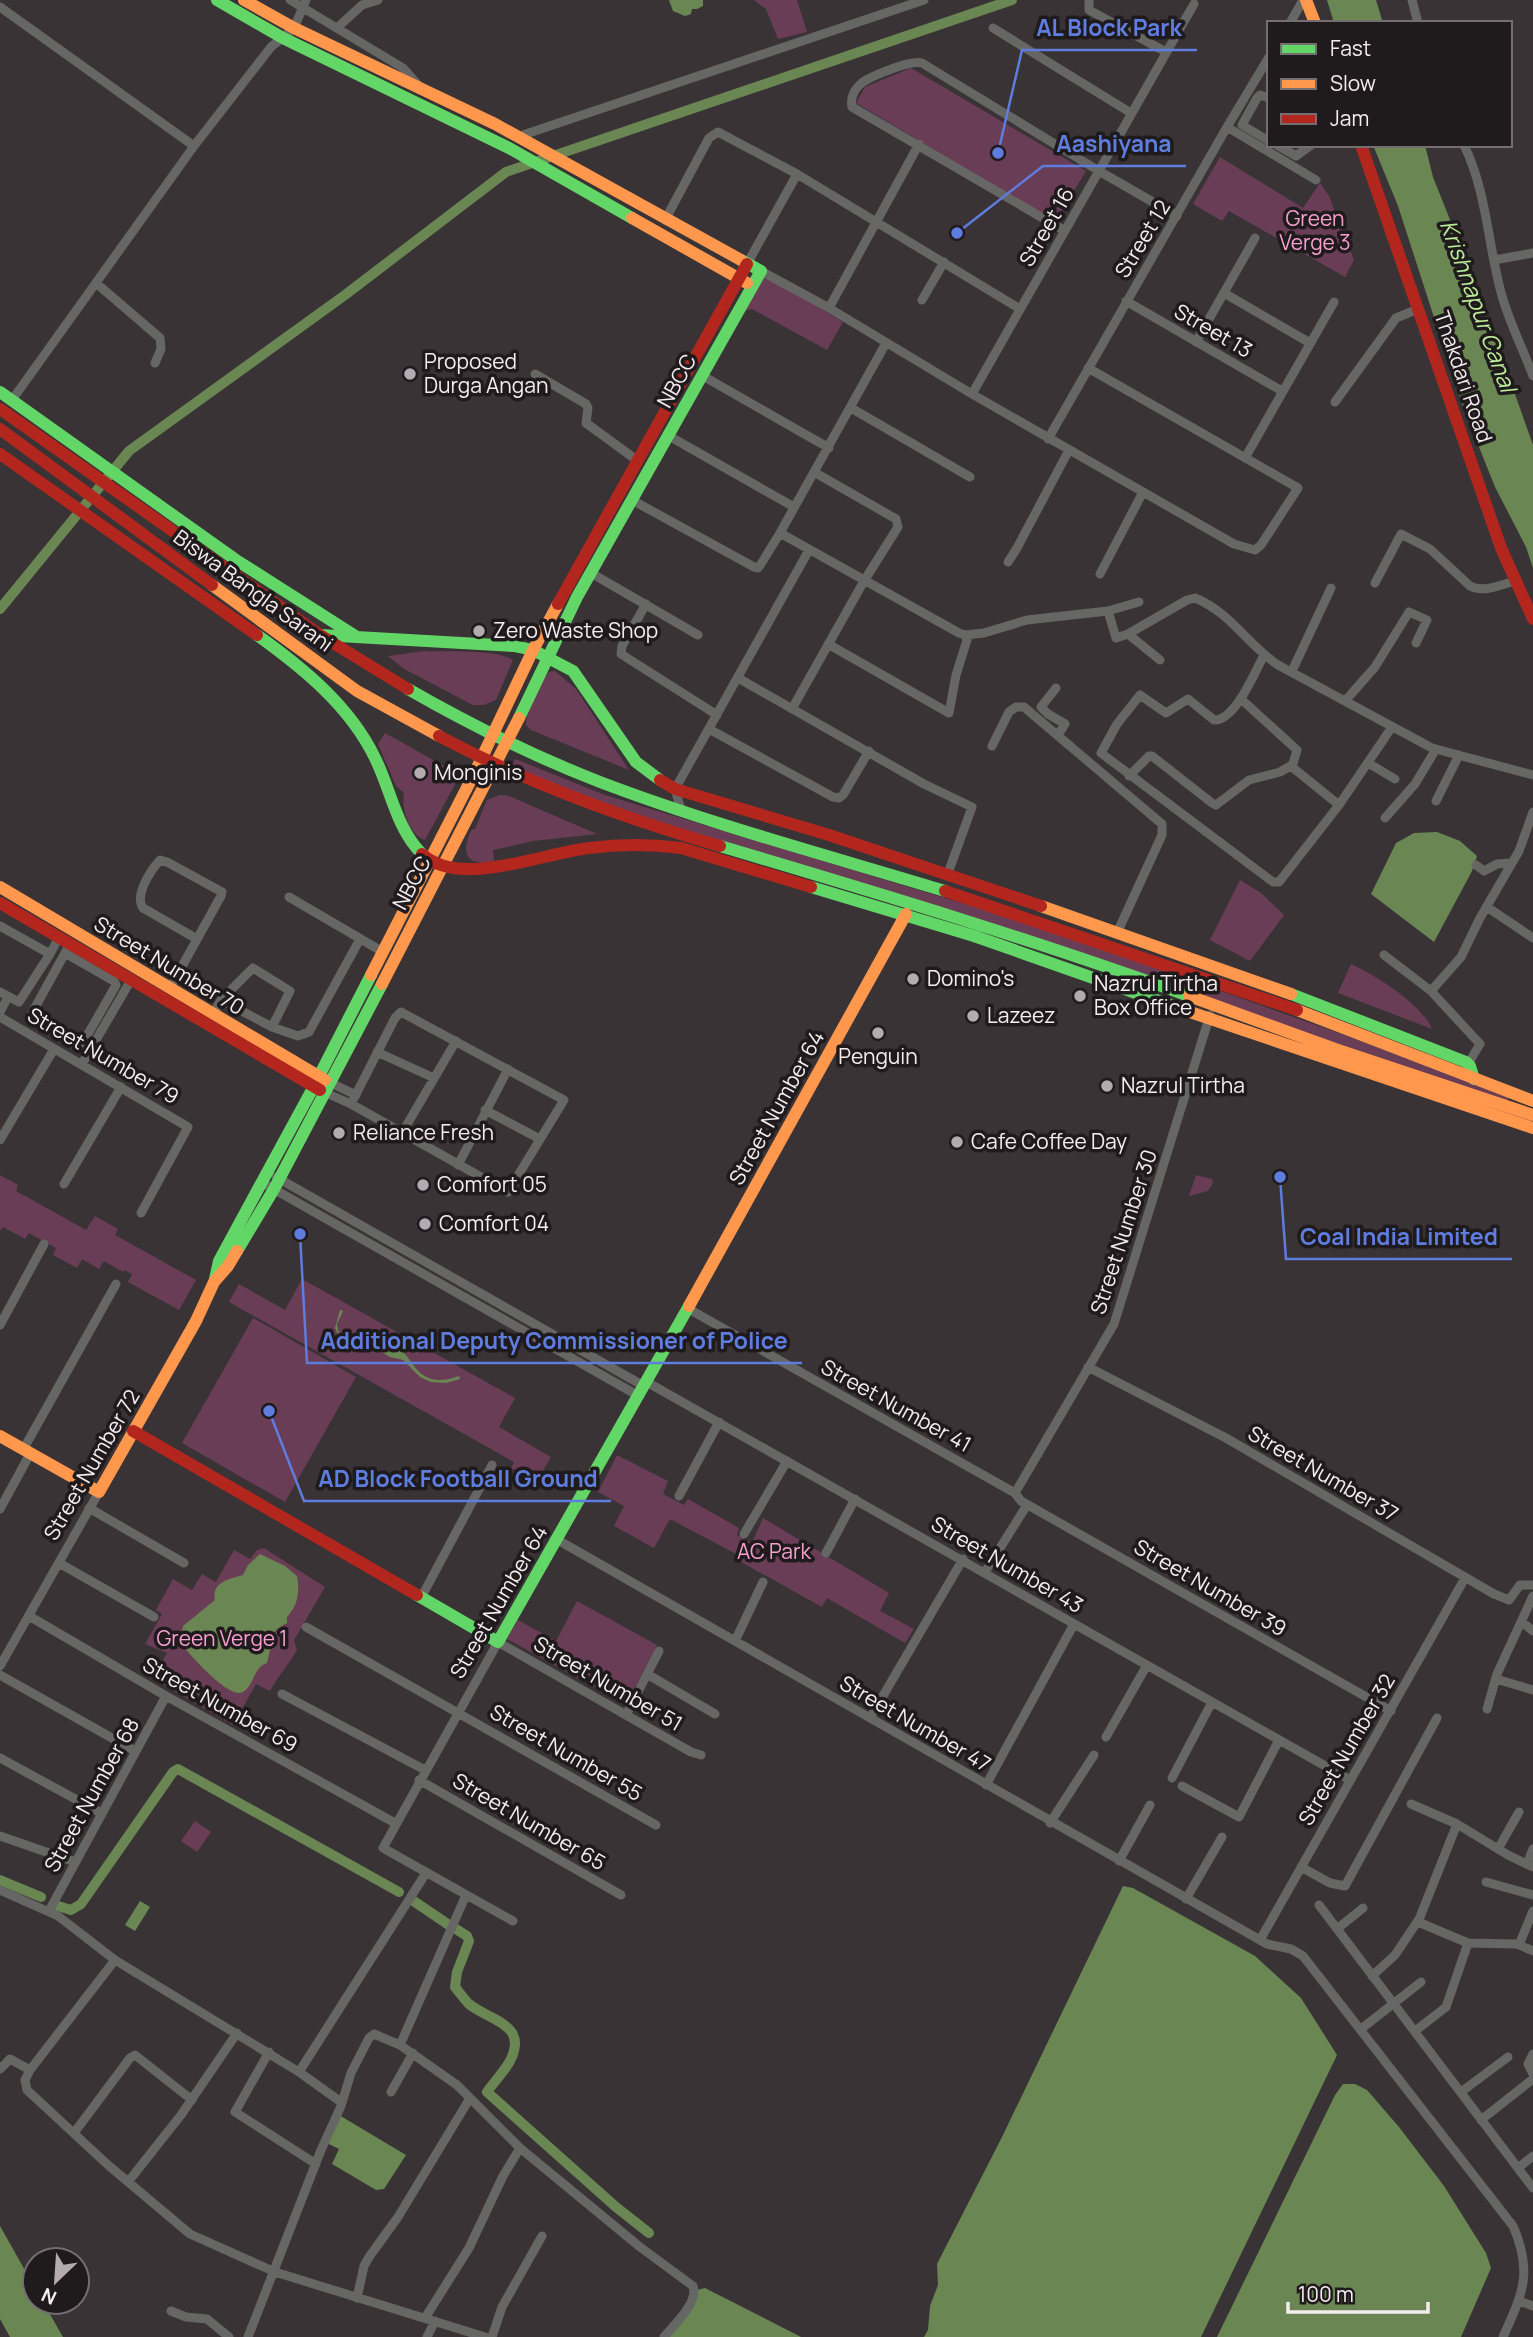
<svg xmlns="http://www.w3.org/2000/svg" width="1533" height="2337" viewBox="0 0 1533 2337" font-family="Manrope,sans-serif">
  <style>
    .green { fill: #6a3d57 }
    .water { fill: #6a8753 }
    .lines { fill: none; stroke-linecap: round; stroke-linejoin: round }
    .canal { stroke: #6a8753; stroke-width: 10 }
    .street { stroke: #666665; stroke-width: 9 }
    .fast { stroke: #63d668; stroke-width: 12 }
    .slow { stroke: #ff974d; stroke-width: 12 }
    .jam { stroke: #b3261e; stroke-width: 12 }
    .poi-dot { fill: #b3abaf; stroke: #1f1a1c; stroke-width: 2.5 }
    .labels { text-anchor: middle; stroke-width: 7; stroke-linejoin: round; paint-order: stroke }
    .park-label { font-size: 21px; fill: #f69fd0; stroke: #1f1a1c }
    .street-label { font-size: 21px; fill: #f5ecf0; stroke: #1f1a1c }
    .poi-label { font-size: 21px; fill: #f5ecf0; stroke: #1f1a1c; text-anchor: start }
    .water-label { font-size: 23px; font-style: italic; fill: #bcec99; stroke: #1f1a1c }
    .leader { fill: none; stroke: #5e7ddf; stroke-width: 2.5 }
    .callout-dot { fill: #5e7ddf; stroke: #1f1a1c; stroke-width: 2.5 }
    .callout-label { font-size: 23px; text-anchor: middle; font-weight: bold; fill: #5e7ddf; stroke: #1f1a1c; stroke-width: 7; stroke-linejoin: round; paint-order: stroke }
  </style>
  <rect width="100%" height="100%" fill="#393336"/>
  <path class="green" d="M754 0H797L807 32 778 39 766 9Z
    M911 68 1086 171 1055 222 856 103 865 87Z
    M1220 157 1303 208 1320 183 1329 196 1354 260 1345 277 1229 211 1222 221 1193 204Z
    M760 273 843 322 827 350 752 309 744 311Z
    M425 651C445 652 497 649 513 660L496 700 484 705H473L404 669 388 656Z
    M555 671 576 689 629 770 531 730 526 725C526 708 538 685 549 672Z
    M385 733 460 775 425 840C409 835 401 808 404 793L396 786 378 744Z
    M515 759 605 795 1034 925 1350 1037 1509 1098 1507 1102 622 810 555 785 512 766Z
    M500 795 509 796 597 834 533 841 493 850 494 861C465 868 460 851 472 829H475L487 800Z
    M1240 880 1261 893 1284 915 1250 961 1210 940Z
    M1351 964C1374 974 1423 1005 1432 1029L1338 993Z
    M0 1175 18 1185 16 1191 86 1230 95 1216 118 1229 115 1235 196 1280 179 1310 128 1282 132 1274 124 1270 123 1272 104 1261 99 1269 82 1259 77 1268 53 1255 56 1248 29 1233 25 1239 3 1227 0 1231Z
    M1196 1175 1212 1179 1213 1183 1208 1191 1189 1196Z
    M302 1279 515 1398 499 1427 551 1457 536 1482 511 1468 514 1462 229 1302 239 1284 285 1310Z
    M253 1318 356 1377 285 1502 182 1443Z
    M617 1455 668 1481 663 1494 684 1505 688 1499 739 1528 737 1535 752 1543 763 1518 889 1593 880 1611 914 1629 905 1643 827 1598 822 1607 734 1558 736 1554 670 1519 654 1548 614 1526 624 1506 598 1492Z
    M264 1548 325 1587 294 1640 297 1650C289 1664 278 1676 270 1691L256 1684 233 1725 153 1679 167 1653 145 1644 162 1614 156 1610 173 1579 192 1590 202 1574 216 1582 234 1550 250 1559 257 1550Z
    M577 1601 657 1645 626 1704 507 1639 518 1620 556 1641Z
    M195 1821 211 1832 197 1852 181 1841Z"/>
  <path class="water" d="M669 0H703V6L697 9H692L691 14 685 16 673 11Z
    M1327 0H1376L1383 23H1334Z
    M1373 145H1425L1433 177 1481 298 1533 445V568L1526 547 1495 487 1463 407 1398 206Z
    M1437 832 1460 841 1477 856 1472 871 1434 942 1371 894 1396 843 1414 833Z
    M340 1310 343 1311 337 1324 338 1330C354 1358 376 1337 397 1347 404 1351 407 1357 412 1363 424 1382 439 1383 459 1376L460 1379 446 1383 431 1382 420 1377 403 1360 390 1357 376 1349 359 1348 348 1343 340 1338 335 1328Z
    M260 1554 285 1566 297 1576C300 1591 298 1606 287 1617V1623C278 1628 272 1630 271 1642L275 1647 270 1650 267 1663C253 1667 255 1685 243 1692 229 1700 188 1653 180 1642L183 1626 215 1600C211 1582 230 1579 243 1575L248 1565Z
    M1123 1886 1133 1888 1255 1956 1301 1998 1337 2055 1201 2337H924L928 2330 930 2306 938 2285 937 2264 1001 2139Z
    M140 1901 150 1907 135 1931 125 1925Z
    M1343 2084H1355L1367 2090 1399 2127 1444 2186 1486 2253 1491 2268 1461 2337H1217L1335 2095Z
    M339 2115 406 2155 384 2189 376 2190 332 2164 339 2149 327 2143Z
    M0 2226 35 2288V2302H43L63 2337H10L0 2319Z
    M705 2288 801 2337H666L697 2290Z"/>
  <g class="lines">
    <path class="canal" d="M0 609 129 451 345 295 506 172 1012 0
      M0 1880 41 1897
      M412 1900 449 1925
      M58 1906 71 1910 81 1904 173 1772 178 1769 399 1892
      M456 1929 467 1936 469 1941 457 1972 455 1987C460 1993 464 1999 469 2004 490 2021 529 2024 510 2061 504 2072 494 2082 487 2092L616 2207 649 2233"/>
    <path class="street" d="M290 0 403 68 419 86
      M1089 0V10L1166 52
      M1412 0 1418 23
      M0 7 194 146
      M1290 23 1303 0
      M338 27 362 5 378 0
      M993 28 1131 113
      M1269 98 1260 95 1257 98 1242 125 1269 141
      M1227 127 1316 180
      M517 137 924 0
      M1277 145 1296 156 1311 145
      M1464 145C1487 192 1488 247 1502 296 1510 324 1523 349 1533 376
      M665 220 709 138 718 132 797 174 1020 309
      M1065 231 852 107C850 97 855 88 863 82 874 75 910 60 922 63L1099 171 1177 216
      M1494 260 1533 253
      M747 264 797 174
      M761 271 829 308 972 394 1234 544 1255 550 1261 545 1298 488 1088 368
      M96 283 160 338 161 349 155 363
      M1224 293 1310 343
      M922 300 944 262
      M1126 301 1282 391
      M829 308 919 144
      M1196 342 1255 238
      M535 374 586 404 588 408 586 423 638 461
      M703 376 829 448
      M972 394 1194 4
      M12 400 194 146 271 47 294 28 306 0
      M1335 402 1396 318 1418 309
      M851 408 970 477
      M669 436 794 507
      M1048 439 1227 127 1269 57
      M1245 458 1334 302
      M632 500 754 567 758 568 761 564 780 533
      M1008 562 1017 548 1069 450
      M591 573 698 635
      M1100 574 1143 492
      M1375 583 1401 534 1430 549 1470 586C1484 593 1500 585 1515 581
      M646 604 622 646 621 654 717 715
      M1108 611 1116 638 1128 634 1187 600 1195 598C1230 612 1248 645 1278 665L1432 748 1533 775
      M1128 634 1160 660
      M965 635 984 633 1027 620 1108 611 1139 602
      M828 644 949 713 956 675 967 640 965 635 959 633 780 533 886 343
      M1264 655C1255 672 1235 721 1214 720L1188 699 1166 713 1140 695 1117 724 1101 753 1273 882H1279L1339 805 1392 727
      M1292 671 1331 588
      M738 678 924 784 972 807 947 876
      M1056 688 1041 707 1048 714 1065 724 1058 735
      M1241 699 1297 750 1292 767 1339 805
      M1345 701 1375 667 1409 612 1427 620 1416 643
      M793 707 864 581 898 527 896 519 814 472
      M709 729 833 797 839 798 843 795 869 751
      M992 746 1009 712 1016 707H1024L1162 824V835L1117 933
      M1368 763 1395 779
      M1129 776 1149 756H1152L1212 803 1216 805 1249 780 1280 772 1292 765
      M1436 801 1459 755
      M681 810 675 789 809 550
      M1385 818 1415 784 1436 749
      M1476 865 1484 871 1497 864 1511 863
      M289 897 383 952
      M1487 907 1533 938
      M0 926 50 954 59 937
      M65 953 114 981 116 985 80 1048 32 1019V1013L70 944
      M1384 955 1431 991
      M170 988 221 896 222 892 167 862 160 860C151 870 134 895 143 908L197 939
      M0 992 19 1002 50 954
      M221 1000 253 968 290 991 272 1027
      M0 1012 8 997
      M213 1014 221 1000 272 1027 298 1036 309 1032 360 939
      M0 1017 188 1127 141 1213
      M377 1052 434 1078
      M82 1064 131 980
      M1468 1064 1480 1044 1431 991 1461 957 1480 918 1519 851 1533 812
      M331 1083 356 1095
      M326 1093 351 1104 508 1192 564 1100 401 1012 395 1018 351 1104
      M485 1110 540 1139
      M402 1133 456 1041
      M0 1140 54 1049
      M458 1165 508 1069
      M276 1177 642 1385
      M263 1183 637 1395
      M64 1184 121 1087
      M687 1308 1015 1493 1021 1501 1391 1711
      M0 1325 44 1244
      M1088 1367 1226 1438 1494 1594 1509 1600 1520 1585H1533
      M645 1381 1350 1780
      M23 1450 116 1284
      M1015 1493 1114 1324 1210 1015
      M679 1496 719 1422
      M89 1508 184 1563
      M0 1509 30 1454
      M744 1534 787 1461
      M556 1539 1267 1944 1291 1949 1303 1956 1513 2226C1533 2272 1523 2293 1503 2337
      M826 1553 855 1499
      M59 1563 154 1617
      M985 1572 1027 1505
      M422 1596 492 1465
      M29 1616 166 1696 395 1823
      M1522 1622 1533 1631
      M306 1627 656 1825
      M735 1641 763 1582
      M0 1666 99 1492
      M647 1674 715 1714
      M0 1675 135 1751
      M1496 1679 1533 1690
      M282 1694 425 1770
      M1487 1709 1497 1674 1533 1596
      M626 1715 659 1651
      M870 1718 963 1559
      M1106 1737 1147 1665
      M0 1758 101 1813
      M1172 1778 1212 1702
      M419 1780 621 1895
      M986 1785 1074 1624
      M1182 1786 1239 1817 1279 1740
      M1411 1804 1457 1824 1508 1855 1533 1867
      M1050 1823 1094 1755
      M1457 1824 1418 1922 1468 1943
      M0 1836 75 1862
      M1498 1849 1519 1812
      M1119 1861 1150 1805
      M1527 1864 1533 1849
      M1301 1867 1330 1883 1345 1886 1437 1718
      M1486 1882 1533 1895
      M0 1890 58 1916 115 1960 299 2072 341 2102
      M1186 1899 1222 1837
      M1319 1905 1533 2188
      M49 1911 166 1696
      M513 1921 383 1848 498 1642 691 1752 701 1755
      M1337 1929 1363 1908
      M1260 1940 1465 1578
      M1519 1945 1533 1911
      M115 1960 30 2070 25 2080 27 2090 108 2165 190 2234 275 2272 485 2337
      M1372 1976 1395 1955 1419 1919
      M1361 2029 1421 1982
      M1415 2031 1446 2007 1468 1943 1517 1944 1533 1951
      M400 2045 457 2085 520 2148 640 2247 693 2286C699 2302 674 2325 664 2337
      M269 2052 235 2112 316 2164
      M1533 2054 1528 2064 1533 2074
      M0 2069 10 2059 30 2070
      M299 2072 426 1873
      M391 2092 413 2053
      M1461 2092 1508 2057
      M1481 2120 1533 2079
      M74 2133 130 2058 135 2055 192 2100
      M1518 2168 1533 2156
      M128 2182 181 2115 237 2033
      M357 2298 364 2266 369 2257 398 2217 470 2098
      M1519 2301 1533 2306
      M171 2311 186 2317 207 2319 229 2337
      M425 2318 469 2248 503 2176 520 2148
      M248 2337 321 2150 341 2106 351 2073 369 2038 374 2034 400 2045 466 1895
      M427 2337 435 2321
      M492 2337 502 2307 542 2236"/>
    <path class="fast" d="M217 0 283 38 509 148 632 218
      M0 392 236 560 357 637
      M257 635C303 668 350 706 375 758 391 790 396 828 422 854
      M321 635 514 646 533 650 573 671 636 762 660 780
      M408 689C469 724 533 756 600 782 713 825 830 856 945 891
      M519 718 577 597 761 271 741 260
      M720 846C878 893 1035 940 1189 996
      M811 887 974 936 1190 1012
      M1291 994 1466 1062 1470 1066 1474 1079
      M237 1251 274 1189 382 984
      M215 1279 219 1261 313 1088 371 975
      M417 1595 498 1642 689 1306"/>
    <path class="slow" d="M244 0 294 28 495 124 741 260
      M1306 0 1315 23
      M632 218 747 283
      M212 585 357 691 439 736
      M0 887 325 1080
      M1041 906 1291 994
      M371 975 475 772 533 650 558 604
      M382 984 519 718
      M1189 996 1335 1049 1533 1115
      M1297 1010 1533 1101
      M1190 1012 1533 1128
      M689 1306 906 914
      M0 1436 99 1492 196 1321 214 1282 228 1266 237 1251"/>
    <path class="jam" d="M1361 145 1501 548 1533 619
      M0 409 320 635 408 689
      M0 429 212 585
      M0 454 257 635
      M558 604 747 264
      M439 736C529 784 623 818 720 846
      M660 780 675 789 829 835 1041 906
      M422 854C460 889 543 853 589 848 620 844 650 844 681 848L811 887
      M945 891 1297 1010
      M0 903 320 1090
      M133 1431 417 1595"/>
  </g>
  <g class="poi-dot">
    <circle cx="410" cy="374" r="7"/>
    <circle cx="479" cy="631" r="7"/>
    <circle cx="420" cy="773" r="7"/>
    <circle cx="913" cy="979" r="7"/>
    <circle cx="1080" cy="996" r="7"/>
    <circle cx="973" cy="1016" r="7"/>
    <circle cx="878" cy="1033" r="7"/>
    <circle cx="1107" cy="1086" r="7"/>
    <circle cx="339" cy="1133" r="7"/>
    <circle cx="957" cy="1142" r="7"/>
    <circle cx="423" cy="1185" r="7"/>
    <circle cx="425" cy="1224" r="7"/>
  </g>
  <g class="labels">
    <g class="park-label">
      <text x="1315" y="226">Green<tspan x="1315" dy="24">Verge 3</tspan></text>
      <text x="774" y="1559">AC Park</text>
      <text x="222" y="1646">Green Verge 1</text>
    </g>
    <g class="street-label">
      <text transform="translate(1047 227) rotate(-60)" y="7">Street 16</text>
      <text transform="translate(1143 239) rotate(-59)" y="7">Street 12</text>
      <text transform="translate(1213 331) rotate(30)" y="7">Street 13</text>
      <text transform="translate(1463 377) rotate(71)" y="7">Thakdari Road</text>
      <text transform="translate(677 381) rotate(-61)" y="7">NBCC</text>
      <text transform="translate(253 591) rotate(36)" y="7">Biswa Bangla Sarani</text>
      <text transform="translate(412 883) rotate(-62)" y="7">NBCC</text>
      <text transform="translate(169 966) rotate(31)" y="7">Street Number 70</text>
      <text transform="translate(103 1056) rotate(30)" y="7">Street Number 79</text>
      <text transform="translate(777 1108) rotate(-61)" y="7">Street Number 64</text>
      <text transform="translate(1124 1232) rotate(-72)" y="7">Street Number 30</text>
      <text transform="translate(896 1406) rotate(29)" y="7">Street Number 41</text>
      <text transform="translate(92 1465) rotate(-60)" y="7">Street Number 72</text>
      <text transform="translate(1323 1474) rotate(30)" y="7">Street Number 37</text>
      <text transform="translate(1007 1565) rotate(30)" y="7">Street Number 43</text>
      <text transform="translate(1210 1588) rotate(30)" y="7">Street Number 39</text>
      <text transform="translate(499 1602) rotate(-60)" y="7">Street Number 64</text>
      <text transform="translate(608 1684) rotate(30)" y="7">Street Number 51</text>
      <text transform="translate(220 1705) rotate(29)" y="7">Street Number 69</text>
      <text transform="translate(915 1724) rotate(30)" y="7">Street Number 47</text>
      <text transform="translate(1347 1750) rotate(-60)" y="7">Street Number 32</text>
      <text transform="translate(566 1753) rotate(30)" y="7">Street Number 55</text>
      <text transform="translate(92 1795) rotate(-61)" y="7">Street Number 68</text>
      <text transform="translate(529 1822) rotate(30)" y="7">Street Number 65</text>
    </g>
    <g class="poi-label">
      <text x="424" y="369">Proposed<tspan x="424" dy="24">Durga Angan</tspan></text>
      <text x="493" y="638">Zero Waste Shop</text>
      <text x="434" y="780">Monginis</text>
      <text x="927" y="986">Domino's</text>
      <text x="1094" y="991">Nazrul Tirtha<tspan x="1094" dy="24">Box Office</tspan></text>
      <text x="987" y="1023">Lazeez</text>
      <text x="878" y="1064" text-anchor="middle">Penguin</text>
      <text x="1121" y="1093">Nazrul Tirtha</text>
      <text x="353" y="1140">Reliance Fresh</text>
      <text x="971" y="1149">Cafe Coffee Day</text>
      <text x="437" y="1192">Comfort 05</text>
      <text x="439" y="1231">Comfort 04</text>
    </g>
    <g class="water-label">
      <text transform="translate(1478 306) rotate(70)" y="8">Krishnapur Canal</text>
    </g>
  </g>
  <path class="leader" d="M998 153L1022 50H1197M957 233L1043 166H1186M1280 1177L1286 1259H1512M300 1234L307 1363H802M269 1411L304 1501H611"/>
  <g class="callout-dot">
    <circle cx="998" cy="153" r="7"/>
    <circle cx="957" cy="233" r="7"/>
    <circle cx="1280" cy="1177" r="7"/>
    <circle cx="300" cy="1234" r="7"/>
    <circle cx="269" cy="1411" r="7"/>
  </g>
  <g class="callout-label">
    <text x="1109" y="36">AL Block Park</text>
    <text x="1114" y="152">Aashiyana</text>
    <text x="1399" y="1245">Coal India Limited</text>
    <text x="554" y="1349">Additional Deputy Commissioner of Police</text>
    <text x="458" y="1487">AD Block Football Ground</text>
  </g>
  <rect x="1267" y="21" width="245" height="126" fill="#1f1a1c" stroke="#756e71" stroke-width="2"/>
  <rect x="1281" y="44" width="35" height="10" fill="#63d668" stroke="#756e71" stroke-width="2"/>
  <text x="1330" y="56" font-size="21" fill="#f5ecf0">Fast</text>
  <rect x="1281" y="79" width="35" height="10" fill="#ff974d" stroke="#756e71" stroke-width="2"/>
  <text x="1330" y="91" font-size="21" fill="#f5ecf0">Slow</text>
  <rect x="1281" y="114" width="35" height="10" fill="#b3261e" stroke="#756e71" stroke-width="2"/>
  <text x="1330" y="126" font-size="21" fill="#f5ecf0">Jam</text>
  <g transform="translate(56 2281) rotate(205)"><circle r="33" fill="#1f1a1c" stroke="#756e71" stroke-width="2"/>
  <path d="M0-5L12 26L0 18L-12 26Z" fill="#b3abaf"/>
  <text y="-10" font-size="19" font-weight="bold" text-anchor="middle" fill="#f5ecf0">N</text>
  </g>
  <path d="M1288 2302v10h140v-10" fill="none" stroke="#f5ecf0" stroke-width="3.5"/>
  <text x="1298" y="2302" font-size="21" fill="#f5ecf0" stroke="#1f1a1c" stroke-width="5" paint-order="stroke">100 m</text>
</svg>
